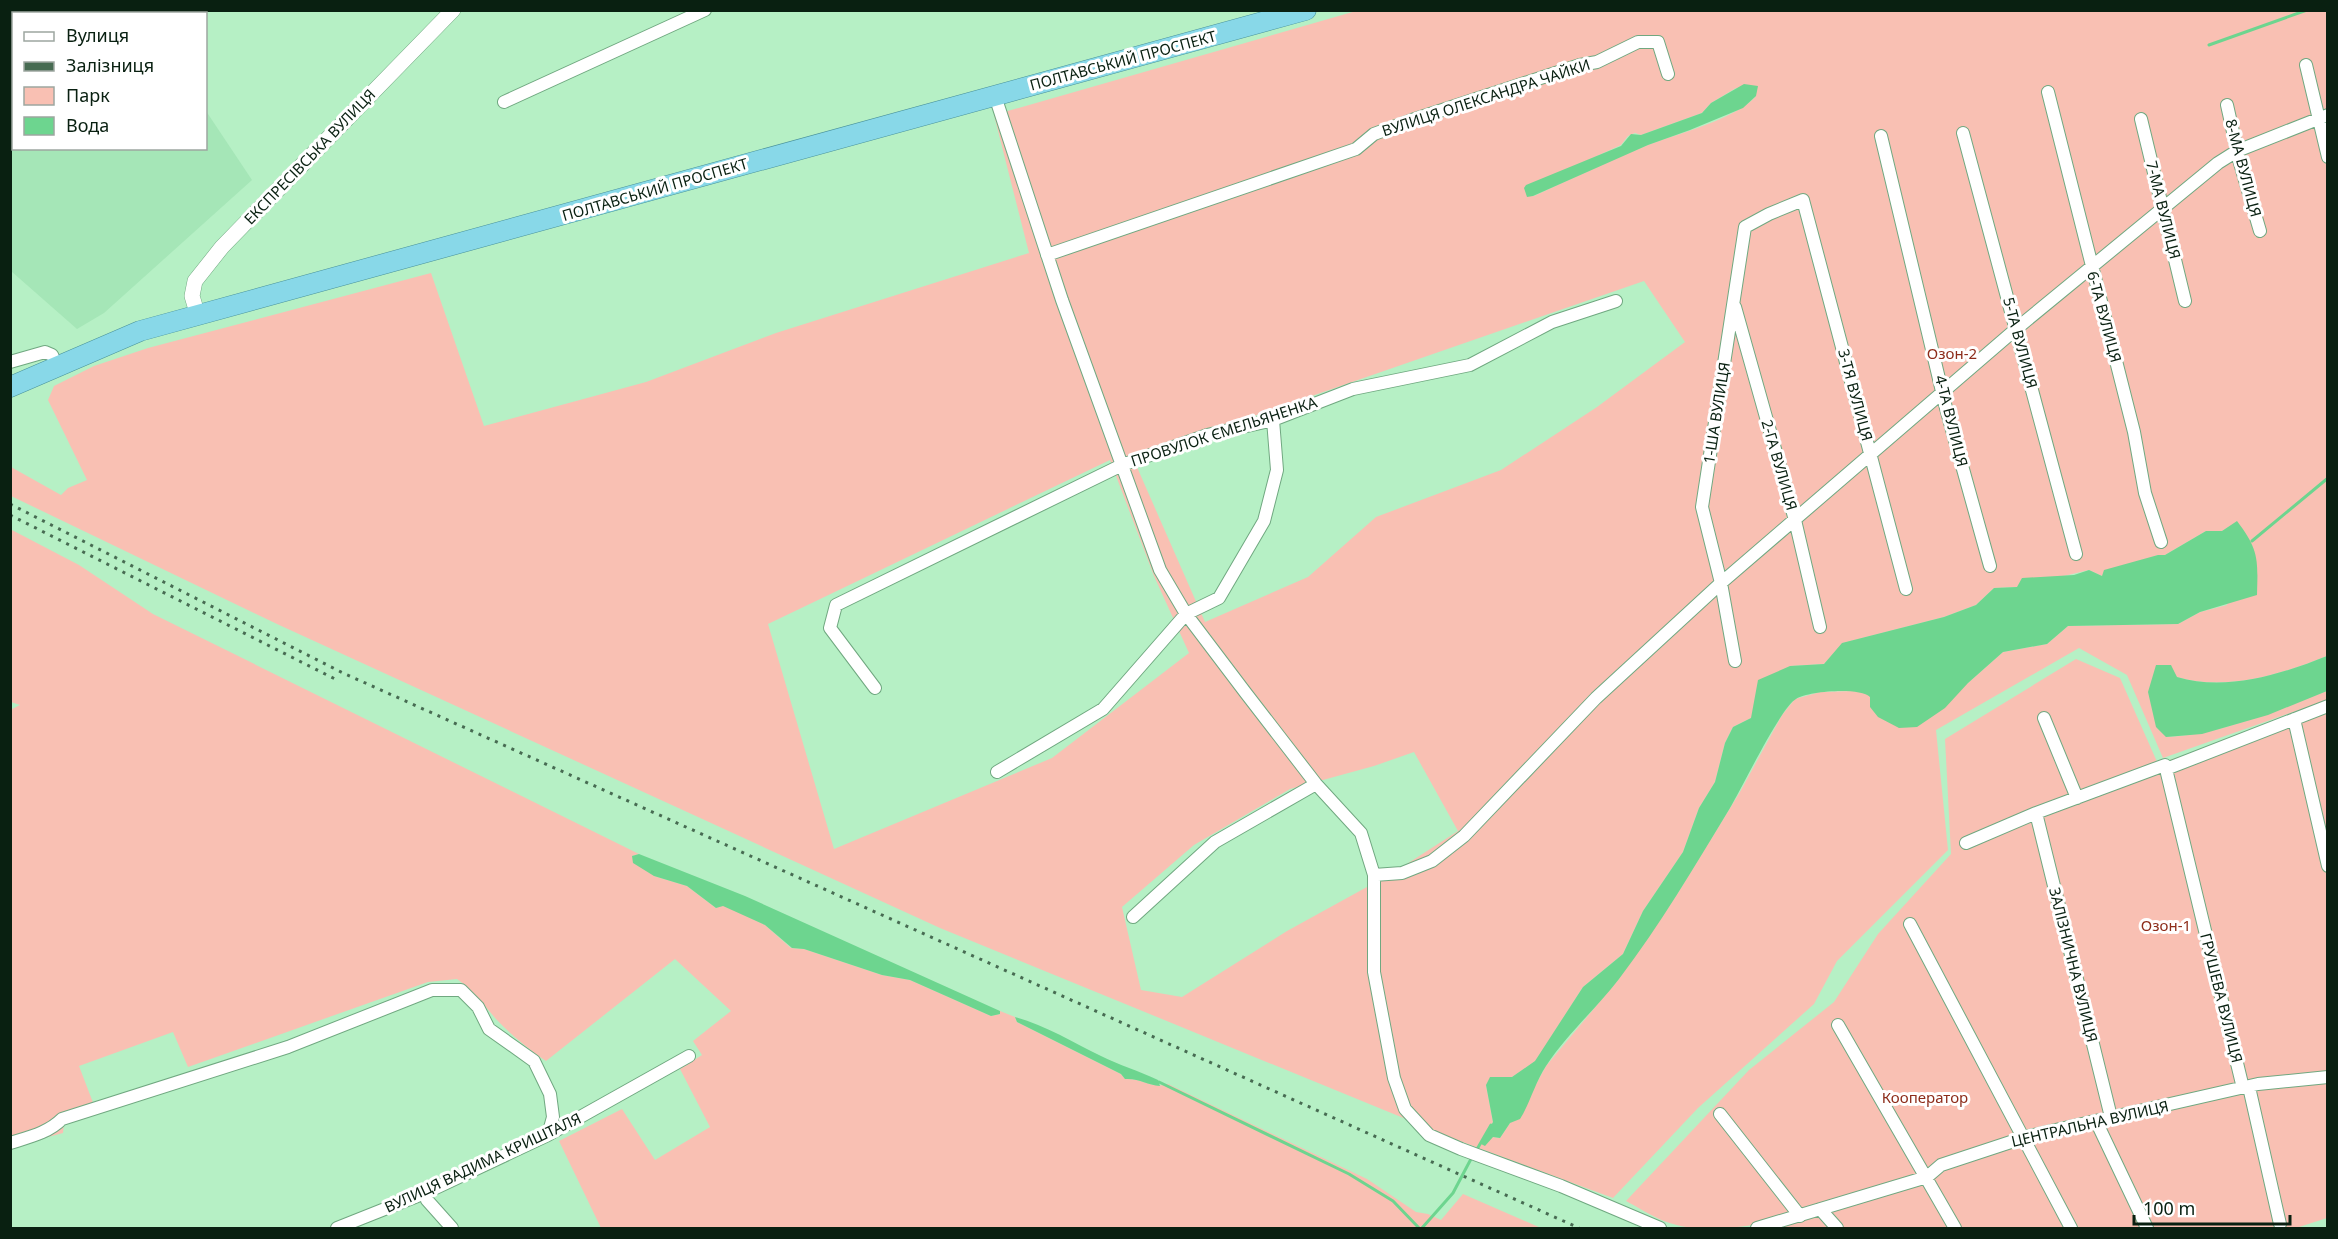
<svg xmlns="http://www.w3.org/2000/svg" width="2338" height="1239" viewBox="0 0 2338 1239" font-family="'Noto Sans',sans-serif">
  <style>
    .built { fill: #a5e6b7 }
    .green { fill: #f9c0b3; fill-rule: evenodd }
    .water { fill: #6dd58f }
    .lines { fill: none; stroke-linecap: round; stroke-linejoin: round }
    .stream { stroke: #6dd58f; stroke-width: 3 }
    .minor-casing { stroke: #70a880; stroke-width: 14 }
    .tertiary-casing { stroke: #70a880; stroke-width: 16 }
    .trunk-casing { stroke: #48919a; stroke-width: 21 }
    .minor { stroke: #fff; stroke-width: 12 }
    .tertiary { stroke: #fff; stroke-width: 15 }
    .trunk { stroke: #88d8e8; stroke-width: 20 }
    .rail { stroke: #476b52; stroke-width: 3; stroke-dasharray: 3 6; stroke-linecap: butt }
    .labels { text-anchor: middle; stroke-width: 6; stroke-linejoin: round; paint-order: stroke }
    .street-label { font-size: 15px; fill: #092011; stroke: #fff }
    .park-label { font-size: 15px; fill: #8d2c1a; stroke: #fff }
  </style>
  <rect width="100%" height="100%" fill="#b6f0c5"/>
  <path class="built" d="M206 111 252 180 104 313 77 329 11 271V121L13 118 14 148H206Z"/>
  <path class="green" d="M1356 11H2327V656C2282 674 2226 692 2177 677L2166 737C2224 735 2273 710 2327 691V700L2163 758 2127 675 2079 648 1936 730 1948 850 1837 961 1814 1004 1698 1108 1613 1198 1457 1140 940 928 277 624 11 496V467L61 495 68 488 87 480 48 400 54 386 94 366 148 348 431 273 484 426 646 382 776 333 1029 253 994 115ZM1736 88 1756 96C1737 119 1676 134 1648 145 1609 161 1571 179 1534 196H1527L1586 161 1621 145 1628 136 1635 133 1641 135 1702 113 1711 103ZM1644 281 1685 342 1597 407 1501 470 1376 517 1308 577 1205 622 1133 458ZM1110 460 1154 576 1189 653 1052 758 834 849 768 624ZM2237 522 2227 605 2200 612 2178 624 2068 626 2047 644 2003 652 1968 683 1870 697 1867 693 1854 691 1820 692 1795 699 1782 715 1740 792 1676 896 1618 980 1546 1066 1535 1086 1500 1138 1493 1137 1481 1144 1493 1122 1486 1085 1512 1077 1536 1061 1583 987 1623 954 1643 911 1683 852 1699 808 1715 782 1725 743 1733 727 1751 718 1790 666 1824 664 1843 643 1944 617 1976 605 1994 588 2017 587 2089 570 2102 576 2158 555H2165L2206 531H2222ZM1414 752 1458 831 1396 871 1287 931 1182 997 1141 990 1122 907 1194 845 1290 789 1374 766Z
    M10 529 79 565 153 614 639 854 632 856 654 876 687 886 716 908 723 905 765 925 791 948 804 949 882 975 910 980 991 1016 1000 1014V1011L1015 1017 1017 1022 1121 1074 1125 1079C1143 1078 1151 1089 1168 1084L1367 1179 1416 1212 1428 1214 1441 1220 1463 1194 1541 1228H601L559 1141 622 1109 655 1160 710 1127 680 1069 702 1055 693 1041 731 1011 675 959 546 1061C528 1049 511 1035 496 1019 483 1004 473 990 457 979L428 982 188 1067 173 1032 79 1066 97 1113 64 1123 63 1133 11 1147 10 710 20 705 11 702Z
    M2076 659 2120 678 2158 764 2327 706V1218L2296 1228H1756L1753 1225C1723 1229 1692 1232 1664 1221 1651 1216 1638 1207 1626 1201L1749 1070 1834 1002 1878 934 1951 854 1945 739Z"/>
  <path class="water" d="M1744 84 1758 86 1756 96 1743 108 1690 130 1648 145 1533 196 1527 197 1524 188 1526 185 1621 146 1631 134 1641 135 1702 113 1711 103Z
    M2237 521C2259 550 2258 559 2257 595L2200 612 2178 624 2068 626 2047 644 2003 652 1968 683 1945 708 1917 727 1899 728 1878 717 1870 707V697C1860 687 1808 691 1796 699 1781 707 1742 788 1730 808 1695 866 1660 925 1619 979 1596 1009 1566 1035 1546 1066 1535 1083 1530 1103 1520 1119L1510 1123 1500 1138 1493 1137 1485 1146 1481 1144 1493 1122 1486 1085 1490 1077H1512L1535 1061 1583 987 1623 954 1643 911 1683 852 1699 808 1715 782 1725 743 1733 727 1751 718 1758 680 1790 666 1824 664 1842 643 1944 617 1976 605 1994 588 2017 587 2022 578 2074 575 2089 570 2102 576 2104 570 2158 555H2165L2206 531H2222Z
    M2327 656V691L2268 715 2202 734 2166 737 2156 727 2148 692 2156 665H2171L2177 677C2226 692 2282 674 2327 656Z
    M639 854 745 896 1000 1011V1014L991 1016 910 980 882 975 804 949 792 948 765 925 723 906 716 908 687 886 654 876 633 863 632 856Z
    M1015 1017C1045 1025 1074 1043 1101 1056 1119 1065 1139 1071 1158 1080L1160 1086C1147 1085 1139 1078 1125 1079L1121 1074 1017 1022Z"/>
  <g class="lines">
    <path class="stream" d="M2209 45 2307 10
      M2252 541 2328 478
      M1159 1082 1349 1174 1393 1201 1419 1228
      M1476 1151 1491 1125
      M1422 1228 1453 1193 1472 1157"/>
    <g class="minor-casing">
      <path id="minor" d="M2306 65 2328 157
        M2048 92 2134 432 2145 493 2161 542
        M995 96 1062 300 1160 570 1186 614 1245 692 1316 784 1361 833 1374 875 1402 873 1432 861 1464 836 1596 698 1721 583 2016 329 2218 163 2237 151 2328 115
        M504 102 705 10
        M2227 105 2240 163 2260 231
        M2141 119 2185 301
        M1963 133 2076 554
        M1881 136 1946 408 1990 566
        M1047 255 1356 149 1374 134 1412 120 1580 65 1597 62 1638 42H1658L1668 74
        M1735 307 1795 520 1820 627
        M10 362 45 352 52 355 57 366
        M1735 661 1721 583 1702 507 1745 227 1769 214 1803 200 1906 589
        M875 688 830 628 836 605 1122 465 1207 435 1273 420 1353 389 1470 365 1552 322 1616 301
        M2044 718 2077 798
        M2294 719 2328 866
        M2166 769 2243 1088
        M997 772 1103 709 1186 614 1219 598 1264 521 1277 470 1273 420
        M2036 813 2111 1117
        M1966 843 2036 813 2165 765 2166 769 2328 706
        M1374 875V972L1394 1078 1405 1109 1429 1135 1461 1149 1561 1186 1660 1228
        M1133 917 1215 842 1316 784
        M1910 924 2071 1228
        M1838 1025 1955 1228
        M2249 1087 2280 1224
        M1720 1114 1800 1216
        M2096 1121 2147 1228
        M10 1143C29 1137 48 1133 62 1119L288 1047 432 990H461L478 1007 489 1029 534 1061 550 1094 553 1117 548 1135
        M425 1193 427 1200 452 1228
        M1820 1209 1837 1228
        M337 1228 425 1193 548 1135 689 1056
        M1757 1228 1927 1177 1941 1165 2029 1136 2258 1084 2328 1077"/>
    </g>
    <g class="tertiary-casing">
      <path id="tertiary" d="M198 316 192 296 195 281 222 247 453 10"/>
    </g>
    <g class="trunk-casing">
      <path id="trunk" d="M10 387 140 331 1306 10"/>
    </g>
    <use href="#minor" class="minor"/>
    <use href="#tertiary" class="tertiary"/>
    <use href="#trunk" class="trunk"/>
    <path class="rail" d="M10 504 343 673 1579 1228
      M10 515 335 679"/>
  </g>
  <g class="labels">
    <g class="street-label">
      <text transform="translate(1123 61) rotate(-15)" y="5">ПОЛТАВСЬКИЙ ПРОСПЕКТ</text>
      <text transform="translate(1486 98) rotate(-18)" y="5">ВУЛИЦЯ ОЛЕКСАНДРА ЧАЙКИ</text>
      <text transform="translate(310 157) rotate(-46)" y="5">ЕКСПРЕСІВСЬКА ВУЛИЦЯ</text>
      <text transform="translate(2243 168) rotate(75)" y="5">8-МА ВУЛИЦЯ</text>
      <text transform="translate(655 190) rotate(-16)" y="5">ПОЛТАВСЬКИЙ ПРОСПЕКТ</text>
      <text transform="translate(2163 210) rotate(76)" y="5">7-МА ВУЛИЦЯ</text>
      <text transform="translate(2104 317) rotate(75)" y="5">6-ТА ВУЛИЦЯ</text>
      <text transform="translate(2020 343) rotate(75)" y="5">5-ТА ВУЛИЦЯ</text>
      <text transform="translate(1855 395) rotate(75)" y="5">3-ТЯ ВУЛИЦЯ</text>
      <text transform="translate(1717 413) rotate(-81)" y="5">1-ША ВУЛИЦЯ</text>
      <text transform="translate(1951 421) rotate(76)" y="5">4-ТА ВУЛИЦЯ</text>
      <text transform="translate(1224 432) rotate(-18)" y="5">ПРОВУЛОК ЄМЕЛЬЯНЕНКА</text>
      <text transform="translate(1779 465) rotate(74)" y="5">2-ГА ВУЛИЦЯ</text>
      <text transform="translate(2073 965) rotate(76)" y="5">ЗАЛІЗНИЧНА ВУЛИЦЯ</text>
      <text transform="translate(2221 998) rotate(76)" y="5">ГРУШЕВА ВУЛИЦЯ</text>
      <text transform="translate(2090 1124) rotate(-13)" y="5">ЦЕНТРАЛЬНА ВУЛИЦЯ</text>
      <text transform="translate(483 1163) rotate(-25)" y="5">ВУЛИЦЯ ВАДИМА КРИШТАЛЯ</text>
    </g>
    <g class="park-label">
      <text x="1952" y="359">Озон-2</text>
      <text x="2166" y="931">Озон-1</text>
      <text x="1925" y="1103">Кооператор</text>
    </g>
  </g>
  <rect width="2338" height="1239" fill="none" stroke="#092011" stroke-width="24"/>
  <rect x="12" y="12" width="195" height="138" fill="#ffffff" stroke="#9da6a0" stroke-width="1.5"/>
  <rect x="24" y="32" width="30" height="9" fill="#ffffff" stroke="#9da6a0" stroke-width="1.5"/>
  <text x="66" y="42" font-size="18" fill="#092011">Вулиця</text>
  <rect x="24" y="62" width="30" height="9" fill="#476b52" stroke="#9da6a0" stroke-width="1.5"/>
  <text x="66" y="72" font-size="18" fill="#092011">Залізниця</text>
  <rect x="24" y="87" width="30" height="18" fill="#f9c0b3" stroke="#9da6a0" stroke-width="1.5"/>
  <text x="66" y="102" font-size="18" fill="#092011">Парк</text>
  <rect x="24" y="117" width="30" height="18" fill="#6dd58f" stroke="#9da6a0" stroke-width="1.5"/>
  <text x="66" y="132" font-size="18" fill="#092011">Вода</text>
  <path d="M2134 1215v9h156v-9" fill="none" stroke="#092011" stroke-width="3"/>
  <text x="2143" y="1215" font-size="18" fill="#092011" stroke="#ffffff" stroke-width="4.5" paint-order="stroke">100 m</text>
</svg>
